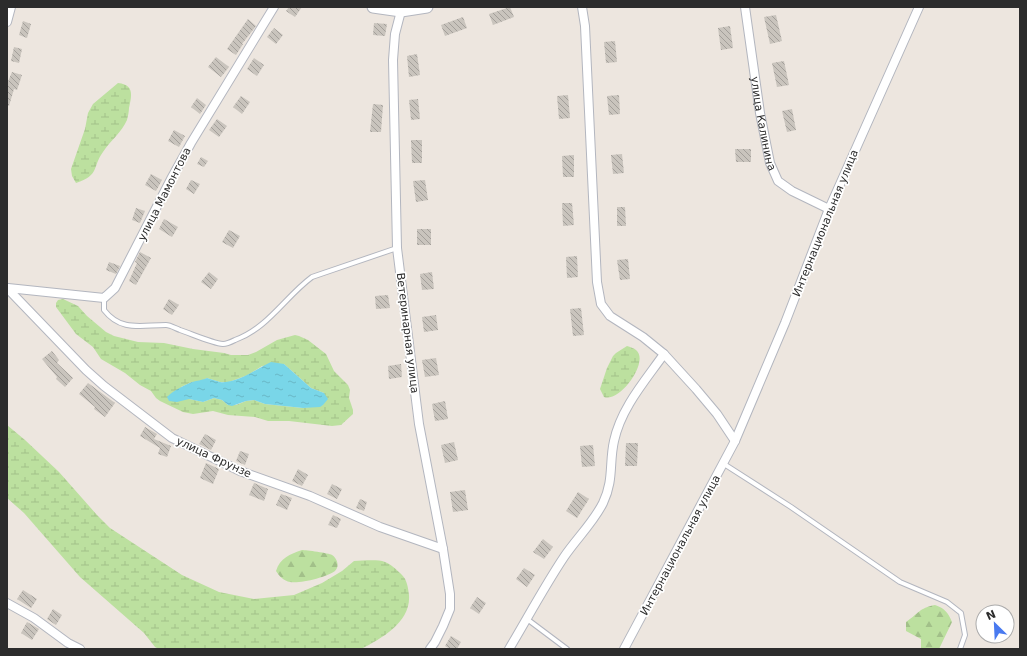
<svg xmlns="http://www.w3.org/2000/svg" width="1027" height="656" viewBox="0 0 1027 656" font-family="'DejaVu Sans',sans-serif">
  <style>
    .forest { fill: url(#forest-firs) }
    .wetland { fill: url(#wetland-marsh); fill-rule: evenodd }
    .water { fill: url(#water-ripples) }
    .building { fill: url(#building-back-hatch) }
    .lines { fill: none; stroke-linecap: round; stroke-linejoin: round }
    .lane-casing { stroke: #b3b6bf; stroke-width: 6 }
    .street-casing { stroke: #b3b6bf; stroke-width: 10 }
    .secondary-casing { stroke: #b3b6bf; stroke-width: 13 }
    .lane { stroke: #fff; stroke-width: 4 }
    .street { stroke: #fff; stroke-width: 8 }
    .secondary { stroke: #fff; stroke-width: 11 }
    .labels { text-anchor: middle; stroke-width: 3.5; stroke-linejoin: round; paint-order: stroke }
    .street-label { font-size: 11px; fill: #2c2c2c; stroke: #fff }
  </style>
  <defs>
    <pattern id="forest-firs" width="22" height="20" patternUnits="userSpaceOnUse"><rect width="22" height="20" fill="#bce09f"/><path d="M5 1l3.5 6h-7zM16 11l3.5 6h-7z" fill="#a2c089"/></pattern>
    <pattern id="wetland-marsh" width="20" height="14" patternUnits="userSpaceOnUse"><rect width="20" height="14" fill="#bce09f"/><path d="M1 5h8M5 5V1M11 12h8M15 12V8" fill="none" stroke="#a2c089"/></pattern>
    <pattern id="water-ripples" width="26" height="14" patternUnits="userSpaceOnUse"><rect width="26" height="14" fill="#79d6e8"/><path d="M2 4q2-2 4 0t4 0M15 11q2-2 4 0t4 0" fill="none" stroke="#69b8c7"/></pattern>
    <pattern id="building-back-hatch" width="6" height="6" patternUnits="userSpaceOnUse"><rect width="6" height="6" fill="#c9c4bd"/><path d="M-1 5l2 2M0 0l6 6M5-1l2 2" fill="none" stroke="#a39f9a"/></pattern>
  </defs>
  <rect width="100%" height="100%" fill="#ede6df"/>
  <path class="forest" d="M302 550C306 550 329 553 332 555 337 558 340 566 335 571 327 577 300 584 290 582 284 581 279 576 276 571 280 558 290 554 302 550Z
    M935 605C944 608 948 612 952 622L939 649H921V639L906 631V622C918 614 919 608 935 605Z"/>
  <path class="wetland" d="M118 83C134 85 132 94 129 108 129 111 128 116 127 120 122 132 110 141 103 152 92 167 100 175 76 183L72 176 71 169 85 129 88 113 93 104Z
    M63 299 78 306 87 316 106 332 114 336 138 342 164 343 193 349 224 353 231 355H248L256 352 277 340 295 335 299 336 308 340 326 354 334 371 348 385 350 390 349 398 353 410V414L341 425 332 426 289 421H268L255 417 228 415 213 411 193 414 183 412 160 401 156 398 151 391 140 385 125 373 101 359 93 347 76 334 56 307V303L58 300ZM284 364 311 388 324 393 323 405 303 408 265 404 254 400 246 401 236 405H228L222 400 214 398 203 402 189 399 181 387 192 382H200L207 378 220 382H229L248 375 262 366Z
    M627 346C630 347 634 348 636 350 650 361 620 403 604 397L600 389 607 368 613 356 616 353Z
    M7 425 25 440 59 472 97 515 110 528 182 575 219 592 254 599 294 595 322 583 342 571 354 561C362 561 377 559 385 562 391 564 397 570 402 575 407 580 408 587 409 595 411 622 382 638 361 649H159L155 647 144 633 80 577 24 513 7 498Z"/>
  <path class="water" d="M271 362 284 364 311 388 324 393 328 399 323 405 320 407 303 408 265 404 254 400 246 401 232 406 228 405 222 400 214 398 203 402 189 399 177 402 169 401 167 397C174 390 183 386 192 382 198 380 200 381 207 378 211 379 216 381 220 382 237 384 256 369 271 362Z"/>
  <path class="building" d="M289 7H302L295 17 286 11Z
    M510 7 514 17 493 25 489 14Z
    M776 15 782 41 770 44 764 17Z
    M463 17 467 28 445 36 441 25Z
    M248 19 256 26 242 44H243L236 55 227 49Z
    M23 21 31 24 27 38 19 35Z
    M374 23 387 24 385 36 373 35Z
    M730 26 733 48 721 50 718 28Z
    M274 28 283 35 276 44 267 37Z
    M615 41 617 62 606 63 604 42Z
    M14 47 22 49 19 63 11 61Z
    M417 54 420 75 409 77 407 56Z
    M216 57 229 67 221 77 208 67Z
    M254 58 264 65 257 76 247 69Z
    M784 61 789 85 777 87 772 63Z
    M12 72 22 75 17 90 14 89 9 106 7 105V84Z
    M568 95 570 118 559 119 557 96Z
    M619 95 620 114 609 115 607 96Z
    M241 96 250 102 242 114 233 107Z
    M197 98 206 105 200 114 191 107Z
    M418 99 420 119 411 120 409 100Z
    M373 104 383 105 381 132H370Z
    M792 109 796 130 787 132 782 111Z
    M217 119 227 126 219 137 209 130Z
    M174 130 185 136 179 147 168 141Z
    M411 140H422V163H412Z
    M735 149H751V162H736Z
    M622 154 624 173 613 174 611 155Z
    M574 155V177H563L562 156Z
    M201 157 208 161 204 167 197 164Z
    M151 174 162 180 156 191 145 185Z
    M191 180 200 184 194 194 186 189Z
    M425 180 428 200 416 202 413 181Z
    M562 203H572L574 225 563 226Z
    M617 207H625L626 226H617Z
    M136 208 145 211 140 223 132 220Z
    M164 219 178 227 172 237 159 229Z
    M417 229H431V245H417Z
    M229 230 240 236 233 248 222 242Z
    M140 252 151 258 136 285 129 281 137 263 135 262Z
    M577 256 578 277 567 278 566 257Z
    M628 259 630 279 620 280 617 260Z
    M109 262 120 266 116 274 106 270Z
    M209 272 218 279 211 289 201 282Z
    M432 272 434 289 422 290 420 274Z
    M388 295 390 308 376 309 375 296Z
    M169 299 179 305 172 315 163 309Z
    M581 308 584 335 573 336 570 309Z
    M436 315 438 330 424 332 422 317Z
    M52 351 59 360 57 363 73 378 65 387 56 379 57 377 42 359Z
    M436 358 439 375 425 377 422 360Z
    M401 364 402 377 389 379 388 366Z
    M88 383 115 403 105 417 94 409 95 407 79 394Z
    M445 401 448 419 435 421 432 404Z
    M145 427 157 434 154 439 171 446 167 457 158 454 160 448 140 436Z
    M205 434 216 440 211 450 199 444Z
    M454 442 458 460 445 463 441 445Z
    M626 443H638L637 466H625Z
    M593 445 595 466 582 467 580 446Z
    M240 451 249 454 245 465 236 461Z
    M206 463 219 469 213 484 200 478Z
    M298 469 308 475 302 486 292 481Z
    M254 483 268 489 264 501 249 495Z
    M332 484 342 489 337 499 327 494Z
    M465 490 468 510 453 512 450 492Z
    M578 492 589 499 577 518 566 511Z
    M281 494 292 498 287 510 276 505Z
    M360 499 367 502 364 511 356 508Z
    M333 515 341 519 337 528 328 525Z
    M543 539 553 547 544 559 533 552Z
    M524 568 535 575 527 587 516 579Z
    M23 590 37 599 31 608 17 599Z
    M477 597 486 603 479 614 470 608Z
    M53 609 62 615 56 625 47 619Z
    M27 622 39 629 32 640 21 633Z
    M451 636 461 642 457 649H450L445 646Z"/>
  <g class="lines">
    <g class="lane-casing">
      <path id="lane" d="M104 298V310C121 332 141 325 166 325 170 325 175 328 180 330 192 334 212 343 223 344 227 344 231 342 235 340 268 328 285 297 312 277L397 248
        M724 464 791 507 900 582 947 602 961 613 965 635 960 649
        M527 619 567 649"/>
    </g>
    <g class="street-casing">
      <g id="street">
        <path d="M582 7 585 26 597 282 601 304 610 316 643 337 664 354 696 389 717 414 735 441"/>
        <path id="s1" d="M745 7 760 113 770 163 778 181 792 191 829 209"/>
        <path d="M401 11 395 34 393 60 397 248 419 424 443 549 450 594V609L443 626 435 642 430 649"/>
        <path d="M7 22 11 7"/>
        <path d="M7 288 86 370 104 386 172 438 240 471 310 496 380 527 443 549"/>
        <path d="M8 288 104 298 115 288 171 179 191 143 274 7"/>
        <path d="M7 603 34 618 68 643 80 649"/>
        <path d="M509 649C527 619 544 587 564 557 576 539 593 523 603 503 614 480 609 463 614 441 621 408 645 381 664 354"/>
        <path d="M624 649 735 441 785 323 829 209 919 7"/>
      </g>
    </g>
    <g class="secondary-casing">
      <path id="secondary" d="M373 7 401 11 427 7"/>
    </g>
    <use href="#lane" class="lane"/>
    <use href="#street" class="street"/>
    <use href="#secondary" class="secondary"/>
  </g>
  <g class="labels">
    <g class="street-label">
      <text dy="4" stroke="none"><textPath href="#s1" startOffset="118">улица Калинина</textPath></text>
      <text transform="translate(164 194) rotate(-63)" y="4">улица Мамонтова</text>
      <text transform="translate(825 223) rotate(-68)" y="4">Интернациональная улица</text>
      <text transform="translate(408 333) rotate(83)" y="4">Ветеринарная улица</text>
      <text transform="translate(214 457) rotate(25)" y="4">улица Фрунзе</text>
      <text transform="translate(680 545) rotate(-62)" y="4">Интернациональная улица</text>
    </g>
  </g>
  <rect width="1027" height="656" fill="none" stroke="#2c2c2c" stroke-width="16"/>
  <g transform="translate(995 624) rotate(336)"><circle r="19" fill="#ffffff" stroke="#ababab"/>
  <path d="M0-3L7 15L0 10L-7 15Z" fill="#497af0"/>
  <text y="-6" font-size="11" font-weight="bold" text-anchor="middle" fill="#2c2c2c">N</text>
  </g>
</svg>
